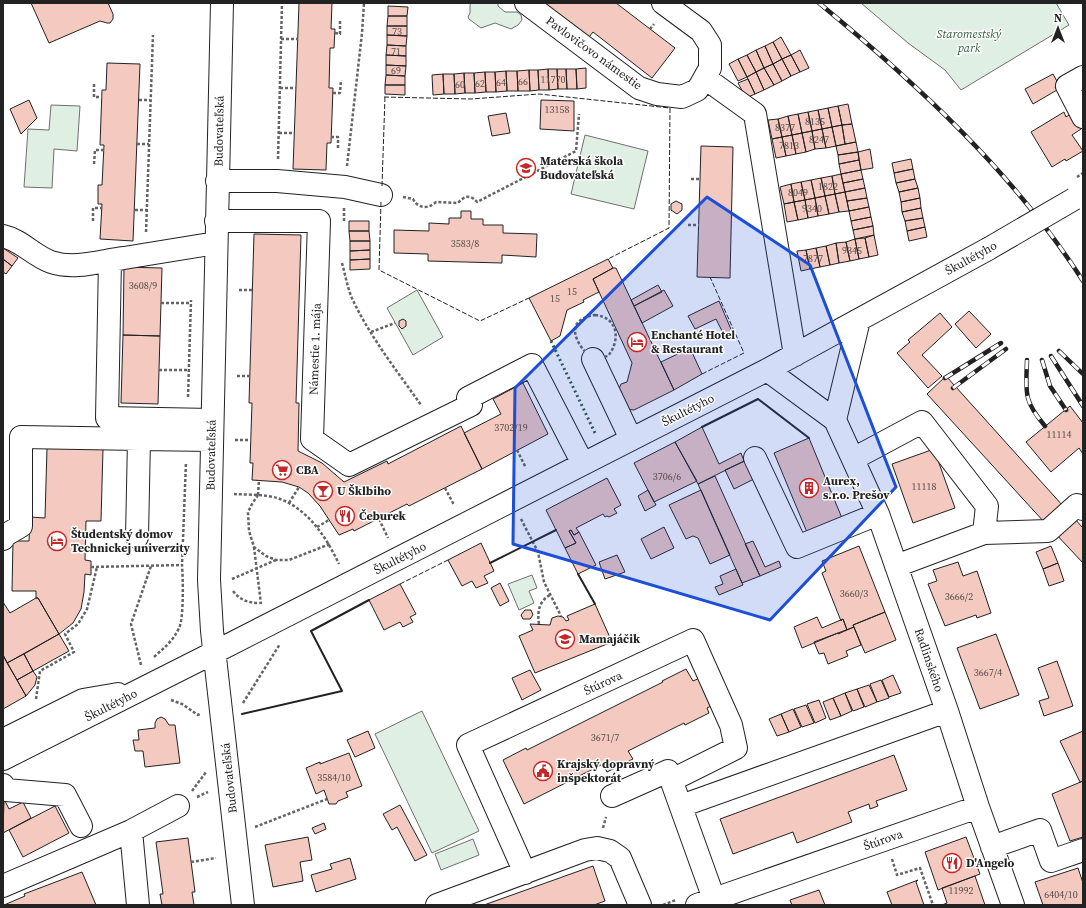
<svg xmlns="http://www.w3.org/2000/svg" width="1086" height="908" viewBox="0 0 1086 908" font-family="'Source Serif 4',serif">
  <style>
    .green { fill: #e0efe3; stroke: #6f6f6f }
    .building { fill: #f3c9c0; stroke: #222 }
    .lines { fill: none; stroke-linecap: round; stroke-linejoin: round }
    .minor-casing { stroke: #222; stroke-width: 24 }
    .path { stroke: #646464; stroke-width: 2.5; stroke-dasharray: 3 2; stroke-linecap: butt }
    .minor { stroke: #fff; stroke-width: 22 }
    .rail-casing { stroke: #222; stroke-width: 4.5 }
    .rail { stroke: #fff; stroke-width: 3; stroke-dasharray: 9; stroke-linecap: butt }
    .minor-bridge-casing { stroke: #222; stroke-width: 24; stroke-linecap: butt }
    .minor-bridge { stroke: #fff; stroke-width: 22 }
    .hedge { stroke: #2f5e38; stroke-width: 3; stroke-dasharray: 2 3; stroke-linecap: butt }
    .fence { stroke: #222; stroke-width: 1; stroke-dasharray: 5 2; stroke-linecap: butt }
    .wall { stroke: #222; stroke-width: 2 }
    .marked { fill: #1d4ed8; fill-opacity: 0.2; stroke: #1d4ed8; stroke-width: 3; stroke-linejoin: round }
    .labels { text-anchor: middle; stroke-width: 3; stroke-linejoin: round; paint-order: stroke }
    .number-label { font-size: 10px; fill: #564c4a }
    .park-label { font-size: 12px; font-style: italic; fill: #2f5e38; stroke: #fff }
    .street-label { font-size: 12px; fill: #222; stroke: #fff }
    .poi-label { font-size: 12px; font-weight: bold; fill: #222; stroke: #fff; text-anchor: start }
  </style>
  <rect width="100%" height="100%" fill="#fff"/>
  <path class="green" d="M471 3H498V6L505 12H517L521 15 522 20 518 25 511 29 495 23 481 28 469 19 468 17 470 13V5Z
    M861 3H1056L1069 25 961 90 945 70 908 43Z
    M51 105 80 106 77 151 54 149 52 188 24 187 28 129 49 130Z
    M585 135 648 151 634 209 571 194Z
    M417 290 443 337 413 355 387 308Z
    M532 575 537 588 529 591 534 603 519 610 508 584Z
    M422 711 479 831 432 853 375 734Z
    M473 839 479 855 441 870 435 854Z"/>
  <path class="building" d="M31 3H108L113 14V19L110 23H107L100 21 49 43Z
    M299 3H332L331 29H335L334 48H330L329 88H333L331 143H327L326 170 293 169Z
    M538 3H616L675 48 652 78 593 32 586 41Z
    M388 6 408 7 407 16H388Z
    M388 16H407V26H387Z
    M387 26H407V36L387 35Z
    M387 35 407 36 406 46 387 45Z
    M781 37 791 55 782 59 773 42Z
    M773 42 782 59 773 64 765 46Z
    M387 45 406 46V56L386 55Z
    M765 46 773 64 764 68 756 50Z
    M756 50 764 68 756 72 747 55Z
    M800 50 809 68 800 72 791 55Z
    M386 55 406 56V66L386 65Z
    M747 55 756 72 747 77 738 59Z
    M791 55 800 72 791 76 782 59Z
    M738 59 747 77 738 81 729 64Z
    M782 59 791 76 782 81 773 64Z
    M107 63 140 64 133 241 100 239 102 204H98V185H102L104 145H100L102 90H106Z
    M773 64 782 81 774 85 764 68Z
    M386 65 406 66 405 76 386 75Z
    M586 68V88L577 89 576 69Z
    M764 68 774 85 764 90 756 72Z
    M548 69H557L558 89 549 90Z
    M548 69 549 90H539L538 70Z
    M557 69H566L567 89H558Z
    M566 69H576L577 89H567Z
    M529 70 530 91H518L517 71Z
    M529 70H538L539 90 530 91Z
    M506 71 507 91 496 92 495 72Z
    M506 71H517L518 91H507Z
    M485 72H495L496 92H486Z
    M485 72 486 92 475 93 474 73Z
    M756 72 764 90 755 94 747 77Z
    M464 73 465 93 455 94 454 74Z
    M464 73H474L475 93H465Z
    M443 74 444 94 433 95 432 75Z
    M443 74H454L455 94H444Z
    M1053 74 1059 85 1055 87 1057 90 1033 104 1025 89Z
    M386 75 405 76V85H385Z
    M748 79 755 94 746 98 738 83Z
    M385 85H405V95L385 94Z
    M29 100 37 118 21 134 10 109Z
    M541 100 574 101V131L540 129Z
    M848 104 852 124 842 125 838 106Z
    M838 106 842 125 832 127 828 108Z
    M828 108 832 127 822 129 818 110Z
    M818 110 822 129 812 131 808 112Z
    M808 112 812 131 802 133 798 114Z
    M1064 112 1066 117 1072 113 1081 129 1072 135 1083 151 1066 161 1065 159 1052 167 1031 132Z
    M506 113 510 133 492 136 488 116Z
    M798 114 802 133 792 135 788 116Z
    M788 116 792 135 782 137 778 119Z
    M778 119 782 137 772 139 768 120Z
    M852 124 856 142 845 144 842 125Z
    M842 125 845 144 836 146 832 127Z
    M832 127 836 146 826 148 822 129Z
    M822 129 826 148 815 149 812 131Z
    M812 131 815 149 806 152 802 133Z
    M802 133 806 152 796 154 792 135Z
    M792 135 796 154 786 156 782 137Z
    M782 137 786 156 776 158 772 139Z
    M856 142 858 152 838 155 836 146Z
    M701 146 733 147 730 278 697 277Z
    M870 149 873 168 861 170 858 152Z
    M858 152 859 160 839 164 838 155Z
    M911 159 913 169 894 173 892 163Z
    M859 160 861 170 841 174 839 164Z
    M913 169 915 179 896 183 894 173Z
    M861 170 863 179 843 183 841 174Z
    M841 174 845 192 835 194 832 176Z
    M832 176 835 194 825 196 821 178Z
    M821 178 825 196 815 198 811 180Z
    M863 179 865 188 845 192 843 183Z
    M915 179 918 188 899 192 896 183Z
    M811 180 815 198 805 200 801 182Z
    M801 182 805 200 794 202 791 184Z
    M791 184 794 202 784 204 780 187Z
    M865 188 867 198 847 201 845 192Z
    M918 188 920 198 901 202 899 192Z
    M845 192 849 211 839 212 835 194Z
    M835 194 839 212 829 214 825 196Z
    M825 196 829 214 818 216 815 198Z
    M815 198 818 216 808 218 805 200Z
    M867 198 869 207 849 211 847 201Z
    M920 198 921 208 902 212 901 202Z
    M805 200 808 218 798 220 794 202Z
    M676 201 682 204V210L677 214 671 210V204Z
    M794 202 798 220 787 222 784 204Z
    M869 207 871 217 851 221 849 211Z
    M921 208 923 218 905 221 902 212Z
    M461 211H471V219H483V225H503V233L537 234 536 257 502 255V263L428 261V254L394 253V230L429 231V223L449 224V218H461Z
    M871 217 873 226 853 230 851 221Z
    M923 218 925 227 907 231 905 221Z
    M349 221H369V231H349Z
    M873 226 874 235 855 239 853 230Z
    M925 227 927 237 909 241 907 231Z
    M349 231H369L370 241H350Z
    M254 234 301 235 296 403H299L298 451 322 463 344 482 387 461 388 464 461 426 482 469 409 506 407 504 354 531 353 529 339 535 320 506 308 493 299 487 282 482 252 480 253 463H250L252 403H249Z
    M874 235 878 255 869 257 865 238Z
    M865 238 869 257 859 259 855 239Z
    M855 239 859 259 850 261 846 242Z
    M350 241H370V250L350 251Z
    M846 242 850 261 839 263 836 243Z
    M836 243 839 263 830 265 826 246Z
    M826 246 830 265 820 267 816 248Z
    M3 248 18 258 12 266 3 259Z
    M816 248 820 267 810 269 806 250Z
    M370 250V259L350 260V251Z
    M806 250 810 269 801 271 797 251Z
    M3 259 12 266 6 274 3 272Z
    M370 259V269L350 270V260Z
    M608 259 613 268 593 279 599 292 583 300 584 302 567 310 560 336 551 341 529 298Z
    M124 267 162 268 160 336 123 335Z
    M613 268H616L674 390 634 410 623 409 616 396 621 384 627 382 632 363 593 279Z
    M658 285 662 292 634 306 631 300Z
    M664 290 673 306 642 323 634 306Z
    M719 301 733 334 725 337 716 319 695 329 688 316Z
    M969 311 991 334 976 348 955 324Z
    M940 313 952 327 922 355 942 376 928 388 897 353 910 342 908 340Z
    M403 319 406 321V326L402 329 399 326V321Z
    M123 335 160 336 158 404 121 403Z
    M690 348 702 374 674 390 661 362Z
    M946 376 1063 506 1045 523 927 394Z
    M523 383 548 434 482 469 464 433 501 414 493 399Z
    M1070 406 1083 423V454L1079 448 1051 472 1026 442Z
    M702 427 719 464 741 453 744 461 698 484 675 442Z
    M809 438 844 523 809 537 774 453Z
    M675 442 697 481 654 502 634 463Z
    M47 448 103 449 101 521H86L85 560 91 561V575L85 574 84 592 81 609 73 623 59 634 38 598H36V591H12L13 541H29L30 517 45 518Z
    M934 449 955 508 913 523 892 464Z
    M747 460 756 478 734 489 725 470Z
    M715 476 760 576 742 583 698 484Z
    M607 478 621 505 614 509 617 513 609 517 607 516 605 517 603 514 576 528 579 532 574 535 571 530 569 531 576 543 565 548 546 510Z
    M648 490 656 505 645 511 638 496Z
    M701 490 730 555 710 564 698 538 693 536 686 539 669 505Z
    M1072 516 1083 528V563L1054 532Z
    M664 527 674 548 651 559 641 539Z
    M571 530 574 535 579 532 596 565 578 574 565 548 576 543 569 531Z
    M753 541 765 567 779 561 781 567 760 576 745 544Z
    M481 543 494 571 484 576 488 583 476 588 472 581 462 586 448 560Z
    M859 546 885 612 853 625 854 627 847 630 843 619 841 621 822 573 826 571 822 561Z
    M1051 546 1058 563 1043 569 1036 552Z
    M617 555 625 572 605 579 599 562Z
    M958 562 963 576 977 571 991 613 977 618 976 615 945 626 928 584 937 581 933 570Z
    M1058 563 1064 581 1049 586 1043 569Z
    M736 569 743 585 719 595 715 587 723 584 720 576Z
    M500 583 509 601 500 606 491 588Z
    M400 584 416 614 410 617 413 622 403 627 400 622 384 630 369 600Z
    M36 598H38L59 634 7 663 3 655V602L10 613Z
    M595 604 612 642 535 673 519 636 533 630 530 624 550 625 552 618 558 616 563 617 566 621 569 620 567 616Z
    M525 610H531L533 615 530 619H523L521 615Z
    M885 612 896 640 865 653 853 625Z
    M817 617 822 628 843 619 847 630 838 634V633L802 648 794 627Z
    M854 627 861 645 846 651 848 656 828 664 824 653 819 654 814 642Z
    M59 634 69 651 33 671 24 654Z
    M996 634 1019 695 980 709 957 648Z
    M24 654 33 671 17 680 7 663Z
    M3 655 26 696 3 709Z
    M1057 661 1073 706 1044 716 1039 701 1049 698 1038 668Z
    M686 669 693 681 702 677 715 704 707 708 709 713 685 725 684 723 628 751 633 759 607 772 603 764 524 804 503 760 526 748 527 750 663 682 662 681Z
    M530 670 541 690 522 700 512 678Z
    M33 671 37 677 35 685 26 696 17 680Z
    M893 675 901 693 889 697 882 680Z
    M881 680 889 698 877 702 870 684Z
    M869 685 877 702 865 707 857 689Z
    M857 689 864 707 853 711 845 693Z
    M845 693 852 711 841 716 833 698Z
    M833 698 841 716 830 720 823 702Z
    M819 700 826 718 815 723 807 704Z
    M806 705 814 723 802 727 794 709Z
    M793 709 801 727 789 732 781 714Z
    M781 714 789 732 777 736 769 719Z
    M161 717 165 719 169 725H175L180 763 145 767 143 751H135L133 740H139L138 730 155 728V723L157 719Z
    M368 731 375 748 355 757 347 740Z
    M1083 731V781L1080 782 1060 741Z
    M349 753 362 786 346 792 348 797 338 801 336 804H329L324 790 316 794 306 768 320 762V764Z
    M894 755 907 790 876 801 878 806 870 809 869 804 848 812 852 822 797 843 793 832 733 854 720 819Z
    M1083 781V837L1070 841 1052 794Z
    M4 799 9 809 23 802 31 818 3 833Z
    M400 805 427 855 415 861 397 827 392 830 383 814Z
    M55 806 69 833 23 857 9 830Z
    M324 823 326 829 315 834 312 828Z
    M308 837 312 860 300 862 303 881 273 887 265 845Z
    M966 837 980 874 938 890 925 852Z
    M188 838 195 892H192L194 905H162L160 894H163L156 842Z
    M350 858 356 879 316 892 311 875 332 869 330 864Z
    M593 866 605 901 594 905H484Z
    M1078 868 1083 883V905H1043L1035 882Z
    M82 872 96 905H4L25 896 24 894Z
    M975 876 985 905H942L947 903 942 888Z
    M918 880 916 882 924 905H892L887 892Z
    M819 890 825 905H792L790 900Z"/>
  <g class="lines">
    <g class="minor-casing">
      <path id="minor" d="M222 3 209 580 212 631 243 905
        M526 3 639 88 657 94 682 97 697 90 700 86 710 68V45L701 31 663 3
        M1083 77 1067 86 1083 117
        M705 78 755 114 795 355
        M217 181H277L345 187 381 195
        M216 221H319L312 439 349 465 471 405 468 398 532 365 583 464
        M3 236C21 240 34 256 51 262 75 270 100 261 124 258 155 253 185 248 216 243
        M110 260 107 418 212 420
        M593 359 631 439
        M767 370 835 420 878 514 947 711 978 807 1013 905
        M835 420 859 320
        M755 458 797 547 878 514
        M853 459 922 422 987 506 984 533 896 566
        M984 533 1048 531 1077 505 1083 509
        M137 537 139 439 212 440
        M3 539 4 536 21 526V437L139 439
        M3 740 83 700 118 694
        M3 759 215 652 767 370 988 249
        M3 785 6 790 65 795 81 826
        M612 796 668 771 714 899
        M681 806 947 711
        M992 847 1040 830 1051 861 1083 850
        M525 873 468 745 693 640 731 725 736 748 672 780
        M3 886 131 831
        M138 905 131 831 178 806
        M437 905 585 850 597 848 610 851 620 858 640 905
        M697 905 978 807"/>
    </g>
    <path class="path" d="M650 29 654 24
      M335 33 340 34V20
      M281 39H298
      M94 84V97H102
      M280 88H296
      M333 93H340L341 80
      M139 100H150
      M279 133H294
      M331 137H338V149
      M137 144H149
      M278 159 282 3
      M94 164 95 150H104
      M347 166 362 33 364 3
      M1077 177 1083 173
      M691 179H700
      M403 197 413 199C418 209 429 209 436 202L458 203C464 196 470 194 477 202L576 151 579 114
      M135 210H147
      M93 221V208H101
      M344 221V208
      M688 225H699
      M146 232 153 35
      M342 263C345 274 347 285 351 296 368 334 397 371 421 405
      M239 290H252
      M161 303H191
      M595 315C618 317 621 340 608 356L593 359C575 345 563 319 595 315Z
      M371 332 395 323
      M159 370H189
      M237 376H250
      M188 397 191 300
      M235 440H251
      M517 450 526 468
      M445 488 454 505
      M234 494C249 495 267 494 280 499 309 510 326 537 339 564
      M258 495 252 504 248 512 249 531 254 547 266 556 276 560H289L330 544
      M258 495 259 480
      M289 503 299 487
      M379 519 388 538
      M521 519 538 552 544 582 561 616
      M317 527 329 520
      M254 547 261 604
      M91 567 182 565
      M232 579 276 560
      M233 591C240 600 248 603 260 603
      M539 624C537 612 539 601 550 595
      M154 657C164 648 173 641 179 628 184 619 183 577 182 565L186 462
      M141 665 131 624 151 566
      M36 699 40 671 74 652 65 634 78 624 87 609 97 567
      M171 700 182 704 198 715 200 714
      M243 703 280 644
      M192 791 206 772
      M197 797 208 792
      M255 827 327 799
      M603 828 606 817
      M892 859 897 875 920 868 933 905
      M191 862 216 858
      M663 905 676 900"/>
    <use href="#minor" class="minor"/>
    <g class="rail-casing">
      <path id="rail" d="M819 3C917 84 1014 173 1083 281
        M1059 351 1083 374
        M1051 356 1083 406
        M1027 360C1026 393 1023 400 1045 426
        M1042 360 1050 386 1066 410
        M945 378 1001 343
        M953 388 1006 349"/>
    </g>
    <use href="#rail" class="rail"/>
    <g class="minor-bridge-casing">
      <path id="minor-bridge" d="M988 249 1074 199"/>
    </g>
    <use href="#minor-bridge" class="minor-bridge"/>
    <path class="hedge" d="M551 341 595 433"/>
    <path class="fence" d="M384 97 471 99 539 94 670 108 669 228 608 259
      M382 186 385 96
      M381 202 379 270 480 321 529 298
      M702 374 744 353 710 277
      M400 584 448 560"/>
    <path class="wall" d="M702 427 758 399 809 438
      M490 563 556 530
      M578 574 595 604
      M242 714 342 691 311 631 369 600"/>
  </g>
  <path class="marked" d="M707 197 810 265 896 487 770 620 513 544 515 388Z"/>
  <defs>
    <g id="school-ring" transform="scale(1)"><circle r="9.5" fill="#fff" stroke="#c62828" stroke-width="1.5"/><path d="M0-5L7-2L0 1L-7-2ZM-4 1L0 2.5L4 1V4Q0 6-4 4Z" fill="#c62828"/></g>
    <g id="hotel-ring" transform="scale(1)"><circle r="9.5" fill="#fff" stroke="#c62828" stroke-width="1.5"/><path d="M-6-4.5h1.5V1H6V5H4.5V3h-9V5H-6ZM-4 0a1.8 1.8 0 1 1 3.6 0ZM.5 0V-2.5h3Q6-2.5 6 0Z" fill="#c62828"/></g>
    <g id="supermarket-ring" transform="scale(1)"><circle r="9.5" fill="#fff" stroke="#c62828" stroke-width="1.5"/><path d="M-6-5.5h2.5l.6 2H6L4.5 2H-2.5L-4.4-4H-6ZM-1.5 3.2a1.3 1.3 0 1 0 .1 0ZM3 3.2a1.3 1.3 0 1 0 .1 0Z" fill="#c62828"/></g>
    <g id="building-ring" transform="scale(1)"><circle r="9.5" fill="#fff" stroke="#c62828" stroke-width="1.5"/><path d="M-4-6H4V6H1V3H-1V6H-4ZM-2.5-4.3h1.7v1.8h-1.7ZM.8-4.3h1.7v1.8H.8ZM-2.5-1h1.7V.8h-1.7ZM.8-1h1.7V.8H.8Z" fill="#c62828"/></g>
    <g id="bar-ring" transform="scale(1)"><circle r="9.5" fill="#fff" stroke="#c62828" stroke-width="1.5"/><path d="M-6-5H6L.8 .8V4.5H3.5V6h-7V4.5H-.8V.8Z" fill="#c62828"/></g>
    <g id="restaurant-ring" transform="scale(1)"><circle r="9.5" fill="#fff" stroke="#c62828" stroke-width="1.5"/><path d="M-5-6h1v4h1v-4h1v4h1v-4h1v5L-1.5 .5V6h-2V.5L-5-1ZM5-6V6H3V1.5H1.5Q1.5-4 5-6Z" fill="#c62828"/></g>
    <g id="civic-ring" transform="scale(1)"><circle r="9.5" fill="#fff" stroke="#c62828" stroke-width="1.5"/><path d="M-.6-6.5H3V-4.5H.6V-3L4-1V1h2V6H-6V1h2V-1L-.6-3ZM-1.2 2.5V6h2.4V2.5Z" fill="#c62828"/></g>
  </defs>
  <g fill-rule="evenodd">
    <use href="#school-ring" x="526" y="168"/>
    <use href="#hotel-ring" x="637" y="342"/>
    <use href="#supermarket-ring" x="282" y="470"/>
    <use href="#building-ring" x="809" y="488"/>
    <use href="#bar-ring" x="323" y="491"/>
    <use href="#restaurant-ring" x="345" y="516"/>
    <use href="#hotel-ring" x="57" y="541"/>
    <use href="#school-ring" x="565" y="639"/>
    <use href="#civic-ring" x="543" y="771"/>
    <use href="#restaurant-ring" x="952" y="863"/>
  </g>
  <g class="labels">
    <g class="number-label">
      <text x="397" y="35">73</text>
      <text x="396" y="55">71</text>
      <text x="396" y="74">69</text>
      <text x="553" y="83">11770</text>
      <text x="523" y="85">66</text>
      <text x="501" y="86">64</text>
      <text x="480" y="87">62</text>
      <text x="460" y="88">60</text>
      <text x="557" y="113">13158</text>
      <text x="815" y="125">8135</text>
      <text x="785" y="131">8377</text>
      <text x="819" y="143">8247</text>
      <text x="789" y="149">7813</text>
      <text x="828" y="190">1822</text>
      <text x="798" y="196">8049</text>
      <text x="812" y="212">9340</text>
      <text x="465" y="247">3583/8</text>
      <text x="852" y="254">9345</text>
      <text x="813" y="262">7877</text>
      <text x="143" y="289">3608/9</text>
      <text x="572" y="295">15</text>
      <text x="555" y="302">15</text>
      <text x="511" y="431">3702/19</text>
      <text x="1059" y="438">11114</text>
      <text x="667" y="480">3706/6</text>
      <text x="924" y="490">11118</text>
      <text x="854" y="597">3660/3</text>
      <text x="959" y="600">3666/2</text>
      <text x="988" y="676">3667/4</text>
      <text x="605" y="741">3671/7</text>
      <text x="334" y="781">3584/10</text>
      <text x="961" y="894">11992</text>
      <text x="1061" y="898">6404/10</text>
    </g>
    <g class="park-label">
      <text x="969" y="38">Staromestský<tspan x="969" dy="14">park</tspan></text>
    </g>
    <g class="street-label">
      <text transform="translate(594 53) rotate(36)" y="4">Pavlovičovo námestie</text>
      <text transform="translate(219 131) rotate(-89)" y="4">Budovateľská</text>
      <text transform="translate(971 258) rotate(-29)" y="4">Škultétyho</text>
      <text transform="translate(315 349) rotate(-88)" y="4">Námestie 1. mája</text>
      <text transform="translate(688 410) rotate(-27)" y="4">Škultétyho</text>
      <text transform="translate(211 455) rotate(-89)" y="4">Budovateľská</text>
      <text transform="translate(400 558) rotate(-27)" y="4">Škultétyho</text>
      <text transform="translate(929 660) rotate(71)" y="4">Radlinského</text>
      <text transform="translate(603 683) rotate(-25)" y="4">Štúrova</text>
      <text transform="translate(111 705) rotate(-27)" y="4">Škultétyho</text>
      <text transform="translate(229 778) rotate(-96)" y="4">Budovateľská</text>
      <text transform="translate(883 840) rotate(-19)" y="4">Štúrova</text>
    </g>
    <g class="poi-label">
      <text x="540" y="165">Materská škola<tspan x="540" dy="14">Budovateľská</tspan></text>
      <text x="651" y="339">Enchanté Hotel<tspan x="651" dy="14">&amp; Restaurant</tspan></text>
      <text x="296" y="474">CBA</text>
      <text x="823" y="485">Aurex,<tspan x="823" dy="14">s.r.o. Prešov</tspan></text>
      <text x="337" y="495">U Šklbiho</text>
      <text x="359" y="520">Čeburek</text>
      <text x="71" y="538">Študentský domov<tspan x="71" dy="14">Technickej univerzity</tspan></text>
      <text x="579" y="643">Mamajáčik</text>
      <text x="557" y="768">Krajský dopravný<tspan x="557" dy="14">inšpektorát</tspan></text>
      <text x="966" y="867">D'Angelo</text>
    </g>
  </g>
  <rect width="1086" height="908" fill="none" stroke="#222222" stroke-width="8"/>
  <g transform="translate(1058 28)" stroke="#ffffff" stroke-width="3" paint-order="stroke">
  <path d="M0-3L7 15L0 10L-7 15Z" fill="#222222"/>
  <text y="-6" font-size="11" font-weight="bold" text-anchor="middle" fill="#222222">N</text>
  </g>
</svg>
